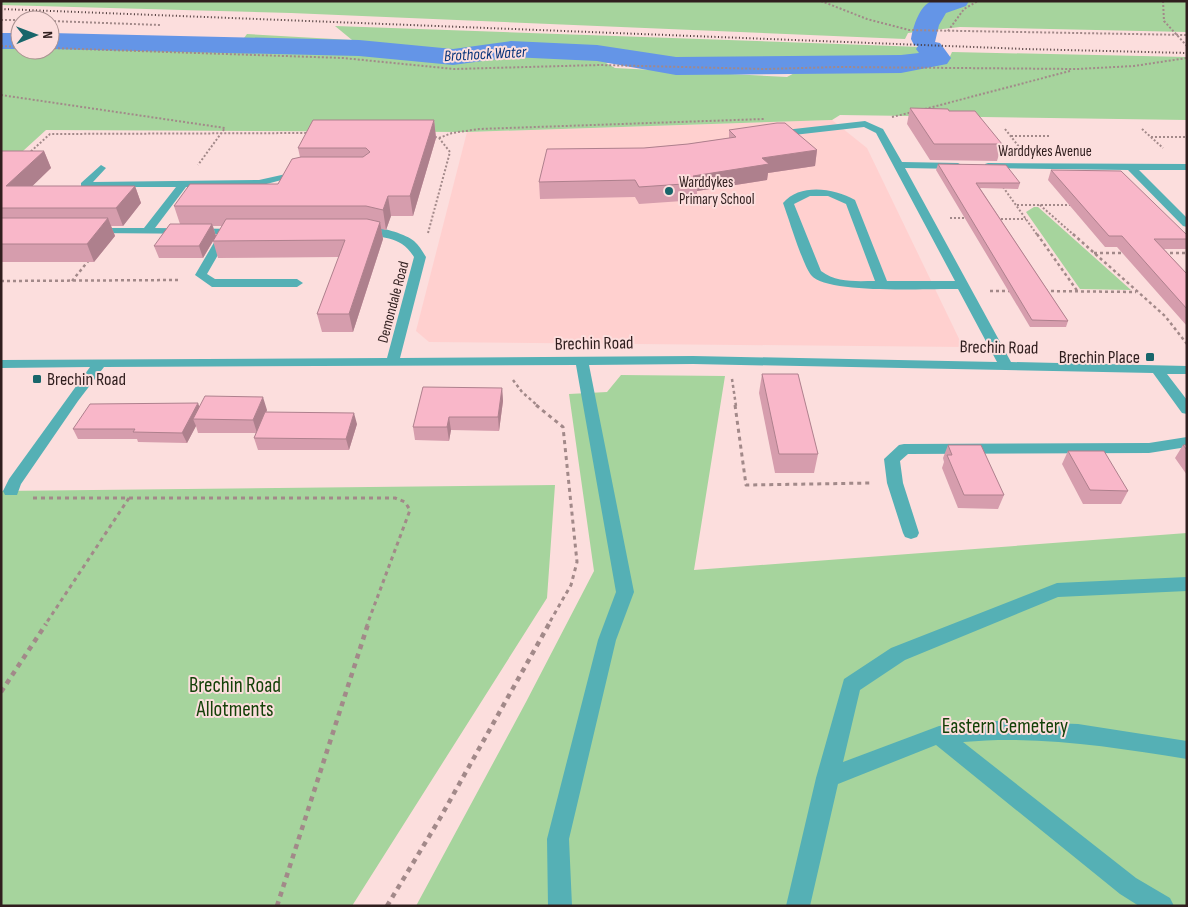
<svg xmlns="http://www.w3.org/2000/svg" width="1188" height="907" viewBox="0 0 1188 907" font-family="'Sofia Sans Condensed',sans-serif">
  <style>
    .built { fill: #ffd0cf }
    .green { fill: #a6d49d }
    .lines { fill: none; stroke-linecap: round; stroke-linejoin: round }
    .river { fill: #6495e7; fill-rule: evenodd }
    .path-far3 { stroke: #a28989; stroke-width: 2; stroke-dasharray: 2 2; stroke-linecap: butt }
    .path-far2 { stroke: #a28989; stroke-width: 2.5; stroke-dasharray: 3 3; stroke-linecap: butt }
    .path-far1 { stroke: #a28989; stroke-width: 3; stroke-dasharray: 4 4; stroke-linecap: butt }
    .path { stroke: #a28989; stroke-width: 4.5; stroke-dasharray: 5 5; stroke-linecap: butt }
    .minor { fill: #55b0b5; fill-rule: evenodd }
    .rail { stroke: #473434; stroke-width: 2; stroke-dasharray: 1 2.5; stroke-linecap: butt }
    .wall { fill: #d69dad }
    .shaded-wall { fill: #ae808d }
    .building { fill: #f9b7c9; stroke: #ae808d }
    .poi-dot { fill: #18666b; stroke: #fcdedd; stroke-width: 2 }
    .labels { text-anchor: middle; stroke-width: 4; stroke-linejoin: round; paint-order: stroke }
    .far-street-label { font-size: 15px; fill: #301e1e; stroke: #fcdedd }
    .far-poi-label { font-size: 15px; fill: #301e1e; stroke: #fcdedd; text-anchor: start }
    .far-water-label { font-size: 16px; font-style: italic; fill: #07337a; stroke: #fcdedd }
    .street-label { font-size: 18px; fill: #301e1e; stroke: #fcdedd }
    .poi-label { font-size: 18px; fill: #301e1e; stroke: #fcdedd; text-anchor: end }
    .near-park-label { font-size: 21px; fill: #144108; stroke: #fcdedd }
  </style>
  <rect width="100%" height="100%" fill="#fcdedd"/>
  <path class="built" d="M832 120 867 148 963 347 429 342 416 331 467 132Z"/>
  <path class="green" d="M1 1H1187V32L960 27 908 33 905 39 291 13 1 5Z
    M335 26 921 47 927 57 895 62 606 63 615 68 787 77 800 70 925 67 947 63 952 52 1187 57V120L840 115 832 120 467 132 46 130 12 161H1V33L20 34V50H50V34L241 42 247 34 352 40Z
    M1034 207H1038L1131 290 1080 289 1026 212Z
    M621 375 725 376 694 570 1187 533V906H416L526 702 594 571 569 394 607 392Z
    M555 485 547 598 352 906H1V491Z"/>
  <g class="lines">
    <path class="river" d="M932 1H969L966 6 946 13 939 25 935 42 940 43 951 58 947 64 901 73 676 75 597 61 511 57 453 65 359 56 50 49V33L359 40 453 49 511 41 597 45 676 57 901 55 919 53 916 49 918 46 914 45 911 39C913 27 919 6 932 1Z
      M1 33H20V49H1Z"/>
    <path class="path-far3" d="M821 1 867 19 909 30 1187 35
      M1163 1 1164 21 1187 46
      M1 20H20
      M50 21 160 25
      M948 31 964 9 978 1
      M1 46 20 47
      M50 48 343 58 454 69 600 65 765 69 839 67 1077 69 1134 66 1187 58
      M1 95 225 128 198 165
      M921 110 1070 71
      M892 117 913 112
      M1005 129 1020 148
      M1142 129 1163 148
      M1011 136H1050
      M1151 137H1187
      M439 138 452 133 479 129 764 119
      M28 154 50 134 309 133
      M1003 187 1038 236
      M1017 205H1073
      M1040 205 1075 236
      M950 218H968
      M997 219H1026
      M428 233 450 152 439 138 432 136"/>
    <path class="path-far2" d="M1037 234 1078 292
      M1073 234 1165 316 1187 344
      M1094 253H1126
      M1164 253H1187
      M1 281 181 280
      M72 281 89 260
      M990 291H1011
      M1045 291 1136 292
      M732 379 736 406
      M513 380 522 392 538 406"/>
    <path class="path-far1" d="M536 405 563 427 577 562 571 585 548 625
      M735 405 746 485 873 483
      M33 498H129L45 625
      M129 498H395L405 502 410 510 367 625"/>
    <path class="path" d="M1 692 46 624
      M277 906 368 624
      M387 906 439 820 549 624"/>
    <path class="minor" d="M865 121 883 129 902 162 958 163 963 166 958 169 905 168 1011 362 1187 366V374H1167L1187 400V414L1182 413 1153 373 693 364 589 365 634 592 616 640 569 839 572 906H548L547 839 598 640 616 592 576 365 104 367 78 401 21 484 17 495H5L3 491 9 479 90 367 1 368V360L387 358 414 257C400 234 381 239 358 233L357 231C367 222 403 232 414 241 419 245 422 251 426 257L400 358 693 356 997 362 958 289C930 288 827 295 811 275 802 263 789 219 783 203 800 183 834 188 855 200L887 281H955L876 133 864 127 776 137 771 134 776 131ZM810 196H828L846 204 875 281C856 281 837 283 821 271L794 204Z
      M988 163 1187 164V170H1139L1187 218V227L1183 226 1128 170 985 168V164Z
      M101 165 106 168 93 182 259 180 304 170V174L259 186 186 187 155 228 243 229V233L230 234 207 274 215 279H297L303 283 297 287H212L195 275 219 234 91 233V229L95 228H144L176 187H81V183Z
      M1187 437V447L1149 453 908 454 900 461 903 483 919 533 917 537 911 539 905 537 903 533 887 483 884 459 899 445 904 444 1149 443Z
      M1187 577V591L1058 597 905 660 860 690 843 762 939 726 994 721 1078 724 1187 741V759C1112 747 1039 735 963 742L1136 878 1170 898 1174 906H1139L1120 894 936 745 838 784 810 906H786L816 778 844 679 891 648 1057 583Z"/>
    <path class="rail" d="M1 9 1025 49 1187 53"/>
  </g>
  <path class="wall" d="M910 108 949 111 1002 144 997 161 930 160 907 124Z
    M434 120 436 138 413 216H391L386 230 381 229 383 239 353 332H322L317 314 339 257 218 258 213 241 222 226H213L216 236 203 258H159L154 246 180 224 174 206 278 184 300 157 298 148Z
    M729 130 817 150 815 166 768 173 767 180 697 191V200L639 204 635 197 540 199 539 182 644 148 688 144 729 138Z
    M1 151H44L51 168 32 186H135L141 203 123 226H111L115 236 94 262H1Z
    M938 164 1020 183 1018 189 980 188 1068 321 1066 327H1030L936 170Z
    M1051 170 1187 239 1186 249H1164L1187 274V326L1117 247H1105L1048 180Z
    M762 374 818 454 814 473H775L759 393Z
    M502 388 503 401 499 431 451 430 449 441 415 440 413 427Z
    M200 407 267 410 266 412 357 424 349 450H258L254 438 256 433H198L196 426 187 443 138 442 137 439H78L73 429Z
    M948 445 1004 495 998 509 958 508 942 468 944 462 943 458Z
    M1183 445H1187V475L1175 458Z
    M1068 451 1128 491 1121 504H1083L1062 464Z"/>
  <path class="shaded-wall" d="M434 120 436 138 413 216 410 196Z
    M817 150 815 166 768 173 767 180 697 191 698 183 693 176 762 158Z
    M44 151 51 168 14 204 6 186Z
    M135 186 141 203 123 226 116 208Z
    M388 196 391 216 386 230 383 210Z
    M108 218 115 236 94 262 87 244Z
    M380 222 383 239 353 332 349 314Z
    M212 224 216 236 203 258 199 246Z
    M502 388 503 401 499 431 498 417Z
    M263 397 267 410 257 433 253 420Z
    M198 403 202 413 193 419 196 426 187 443 182 433Z
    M354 413 357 424 349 450 346 439Z
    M449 417 451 430 449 441 447 427Z"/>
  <path class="building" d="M910 108 948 109 949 111H975L1002 144H934Z
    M313 120H434L410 196H388L383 210 366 206H174L190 184H278L292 159 301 157H363L370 152 366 148H298Z
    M777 123H785L817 150 762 158 769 164 693 176 698 183 639 187 635 180 539 182 547 149 644 148 688 144 736 137 729 130Z
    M1 151H44L6 186H135L116 208H1Z
    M938 164 1006 165 1020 183H976L1068 321 1032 320Z
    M1051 170 1121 171 1187 235V239H1154L1187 274V309L1122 236H1109Z
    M1 218H108L87 244H1Z
    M226 219H367L380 222 349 314H317L345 240 213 241Z
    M170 224H212L199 246H154Z
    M762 374H798L818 454H779Z
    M423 387 502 388 498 417H449L447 427H413Z
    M205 396 263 397 253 420 193 419Z
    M198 403 182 433 133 432 135 429H73L90 404Z
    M265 412 354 413 346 439 254 438Z
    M948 445H981L1004 495H964L947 455H952Z
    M1183 445H1187V450Z
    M1068 451H1104L1128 491 1090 490Z"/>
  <g class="poi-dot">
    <circle cx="669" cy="191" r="5"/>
    <rect x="1145" y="352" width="10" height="10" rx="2.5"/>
    <rect x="32" y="374" width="10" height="10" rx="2.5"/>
  </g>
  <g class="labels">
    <g class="far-street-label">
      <text x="1045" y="156">Warddykes Avenue</text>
      <text transform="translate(393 302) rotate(-75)" y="5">Demondale Road</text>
    </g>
    <g class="far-poi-label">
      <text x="679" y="187">Warddykes<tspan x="679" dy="17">Primary School</tspan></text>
    </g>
    <g class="far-water-label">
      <text transform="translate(485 53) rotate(-3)" y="6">Brothock Water</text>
    </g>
    <g class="street-label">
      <text transform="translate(594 343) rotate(-1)" y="6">Brechin Road</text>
      <text transform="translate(999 347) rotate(1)" y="6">Brechin Road</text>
    </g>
    <g class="poi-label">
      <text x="1140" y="363">Brechin Place</text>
      <text x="47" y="385" text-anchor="start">Brechin Road</text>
    </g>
    <g class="near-park-label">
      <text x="235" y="692">Brechin Road<tspan x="235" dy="24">Allotments</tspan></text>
      <text x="1005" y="733">Eastern Cemetery</text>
    </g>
  </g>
  <rect width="1188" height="907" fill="none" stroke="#301e1e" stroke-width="5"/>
  <g transform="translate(35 35) rotate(89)"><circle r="24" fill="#fcdedd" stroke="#aa9191"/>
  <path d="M0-4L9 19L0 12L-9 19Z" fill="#18666b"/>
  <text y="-8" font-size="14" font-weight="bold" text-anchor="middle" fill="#301e1e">N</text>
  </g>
</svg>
